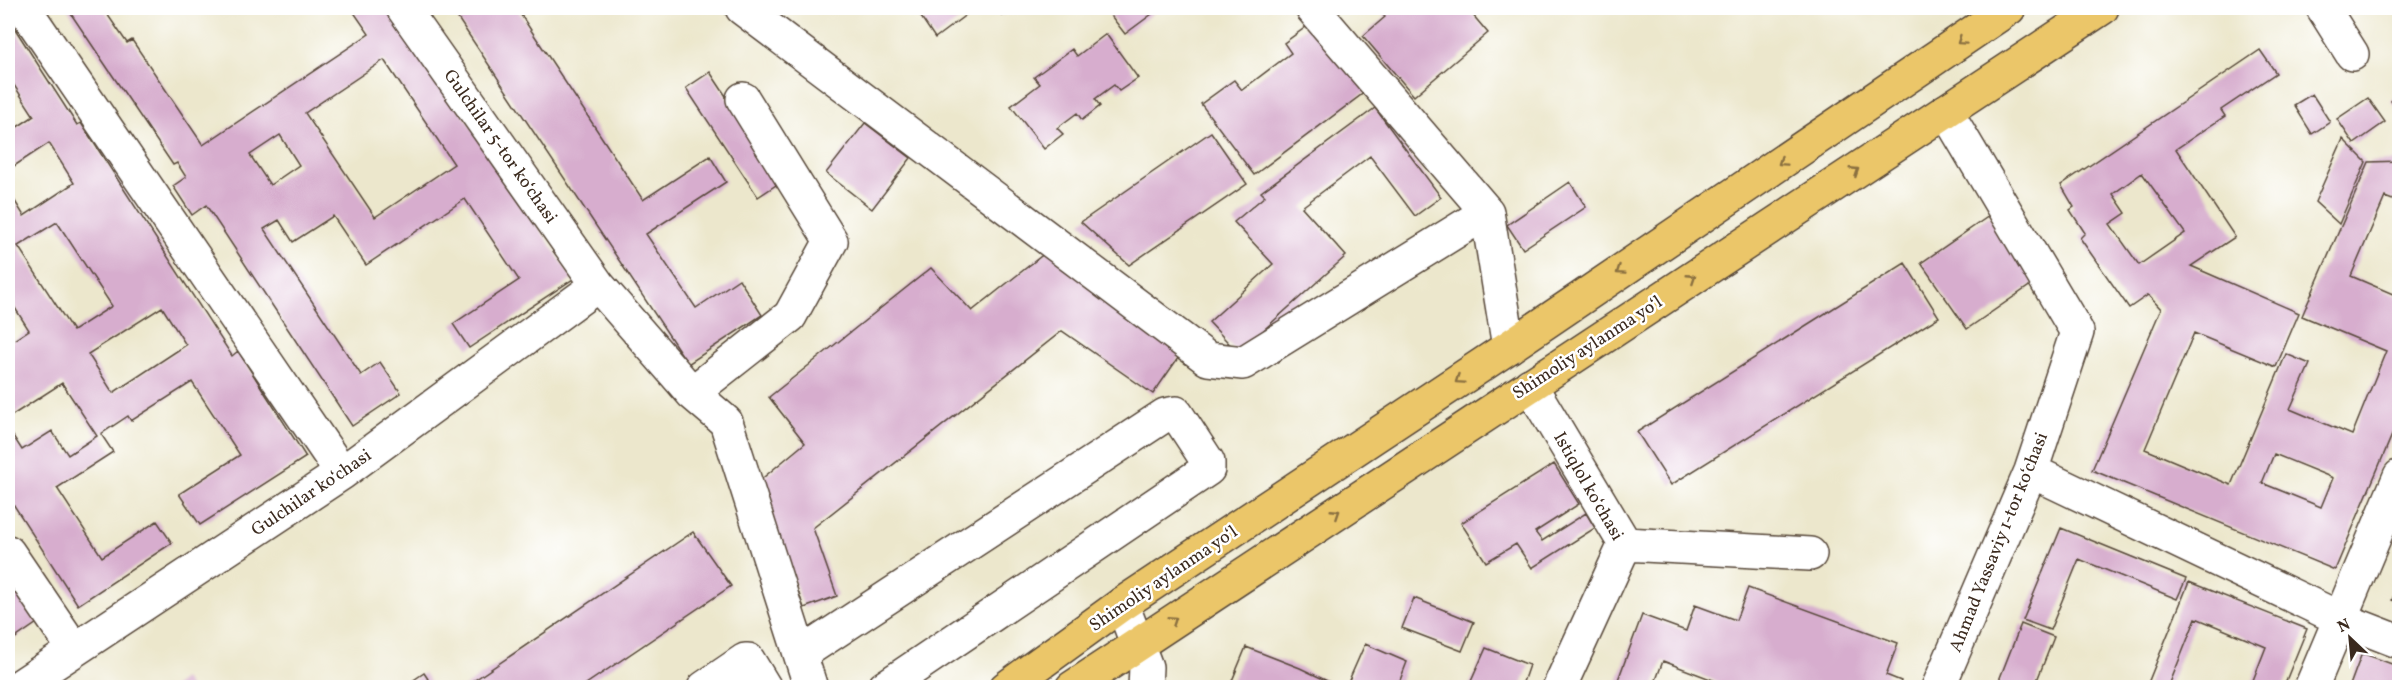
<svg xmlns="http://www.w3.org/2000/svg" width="2407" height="695" viewBox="0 0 2407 695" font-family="Vollkorn,serif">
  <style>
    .building { fill: #d7adce; fill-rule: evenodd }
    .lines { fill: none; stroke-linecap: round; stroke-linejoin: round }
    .minor-casing { stroke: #564638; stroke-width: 36 }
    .major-casing { stroke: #564638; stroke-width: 36 }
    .minor { stroke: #fff; stroke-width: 33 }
    .major { stroke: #ebc669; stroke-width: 33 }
    .oneway { stroke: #8a7040 }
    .labels { text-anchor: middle; stroke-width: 5; stroke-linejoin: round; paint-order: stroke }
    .street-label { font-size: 18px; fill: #3b2a1e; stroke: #fff }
  </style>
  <rect width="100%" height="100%" fill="#fff"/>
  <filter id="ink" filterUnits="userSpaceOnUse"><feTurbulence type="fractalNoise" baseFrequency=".0167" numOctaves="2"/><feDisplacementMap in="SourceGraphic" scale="12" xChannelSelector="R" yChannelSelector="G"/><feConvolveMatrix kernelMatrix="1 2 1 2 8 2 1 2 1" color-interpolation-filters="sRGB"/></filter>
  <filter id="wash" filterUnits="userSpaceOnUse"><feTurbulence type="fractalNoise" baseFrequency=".008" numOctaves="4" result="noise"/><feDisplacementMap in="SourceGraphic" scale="24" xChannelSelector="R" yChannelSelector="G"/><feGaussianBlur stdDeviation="1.35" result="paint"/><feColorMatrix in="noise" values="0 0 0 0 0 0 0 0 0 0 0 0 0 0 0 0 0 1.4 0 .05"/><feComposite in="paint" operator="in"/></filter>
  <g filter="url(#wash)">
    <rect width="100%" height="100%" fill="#ece7cc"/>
    <g id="blocks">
      <path class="building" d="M67 8H103L127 43 132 40 203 145 369 34 351 8H392L573 279 469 348 453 324 519 280 465 199 366 265 333 216 293 242 279 220 264 229 361 375 380 362 401 393 352 426 206 205 192 215 173 186 186 177 177 163 173 165ZM384 60 454 164 375 217 305 113ZM280 135 299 165 270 185 250 155Z
        M451 8H519L517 9 643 200 710 156 726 182 646 234 696 308 739 279 762 315 688 364Z
        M915 8H975L935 38Z
        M996 8H1011L1002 15Z
        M1105 8H1160L1125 34Z
        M1380 8H1467L1488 33 1414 96 1363 36 1385 17 1378 9Z
        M8 18 77 125 81 123 232 356 238 351 306 457 200 525 179 494 240 455 192 382 131 421 128 416 101 434 113 452 57 488 102 557 157 521 172 543 78 605 8 496V428L22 450 52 431 68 455 97 436 62 383 8 418V344L29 330 8 297V190L24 216 74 183 49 143 8 170V133L34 116 12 82 8 85ZM57 222 112 306 73 331 18 246ZM162 307 186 345 113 393 88 354Z
        M1317 19 1369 89 1254 175 1201 104 1234 80 1242 90 1291 53 1284 43Z
        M1106 34 1138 78 1119 91 1114 85 1095 99 1100 106 1082 120 1077 113 1057 128 1063 134 1044 149 1011 106 1040 84 1034 77 1072 49 1077 56Z
        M2260 50 2276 73 2221 110 2225 116 2176 149 2235 237 2191 266 2299 313 2276 367 2194 333 2145 449 2231 485 2286 354 2310 364 2290 409 2352 435 2386 351 2302 316 2369 162 2400 161V203L2385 197 2351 276 2400 297V416L2335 570 2092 470 2161 309 2148 295 2129 308 2080 238 2085 233 2070 210 2074 207 2061 185ZM2142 173 2185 233 2139 265 2110 224 2126 213 2113 194ZM2274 454 2333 478 2321 507 2262 483Z
        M710 72 782 181 758 197 686 88Z
        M2312 94 2330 122 2312 134 2294 105Z
        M2400 94V114L2391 101Z
        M2368 98 2385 122 2354 144 2337 119Z
        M1375 108 1441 197 1415 216 1370 156 1302 207 1346 256 1238 353 1209 322 1273 264 1234 222 1265 196 1261 192Z
        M865 123 911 158 872 209 826 173Z
        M1211 132 1247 184 1129 265 1081 222Z
        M2343 139 2366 162 2339 224 2315 202Z
        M1570 182 1586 207 1523 249 1507 225Z
        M1989 216 2035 282 1967 329 1921 263Z
        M1050 249 1183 351 1153 394 1062 331 813 528 837 596 804 608 758 482 805 443 769 397 931 268 972 311Z
        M1905 263 1939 317 1671 485 1637 432Z
        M1554 464 1579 504 1535 532 1542 541 1586 513 1595 528 1532 568 1516 544 1486 562 1461 523Z
        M2061 528 2186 579 2177 599 2079 559 2050 630 2023 620Z
        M693 532 731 586 580 688H463Z
        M8 580 37 623 8 643Z
        M2189 582 2307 629 2283 688H2250L2266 647 2196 618 2168 688H2146Z
        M2399 583H2400V603L2392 600Z
        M1748 588 1898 643 1886 675 1901 681 1899 688H1734L1663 661 1653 688H1615L1642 615 1686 631 1695 605 1736 620Z
        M1414 598 1474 622 1462 651 1402 628Z
        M2021 624 2054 637 2034 688H1996Z
        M1365 644 1407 662 1397 688 1346 687Z
        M1246 647 1300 668 1342 688H1229Z
        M1486 648 1529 665 1521 688H1468Z
        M2362 653 2400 667V688H2349Z
        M424 673 434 688H402Z
        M184 679 190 688H172Z"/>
    </g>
  </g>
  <g filter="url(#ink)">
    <use href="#blocks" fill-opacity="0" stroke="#564638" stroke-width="1.5"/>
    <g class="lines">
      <g class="minor-casing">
        <path id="minor" d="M24 8 342 473
          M403 8 598 285 692 393 726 422 811 688
          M742 8 1208 359 1243 363 1487 212
          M1312 8 1487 212 1509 347
          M2323 8 2352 54
          M1530 385 1625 544 1559 688
          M692 393 790 316 831 241 743 99
          M2031 471 2341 619 2400 642
          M1625 544 1810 554
          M8 552 74 649
          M1122 604 1146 667 1145 688
          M801 654 1165 415 1176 413 1208 462V469L884 688
          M17 688 342 473 598 285
          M704 688 745 660H748L765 688
          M1938 688 2031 471 2077 332 1946 111
          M2311 688 2400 476"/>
      </g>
      <g class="major-casing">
        <path id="major" d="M1006 688 1122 604 1509 347 2009 8
          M1072 688 2102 8"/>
      </g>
      <use href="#minor" class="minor"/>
      <use href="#major" class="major"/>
    </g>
    <defs><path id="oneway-chevron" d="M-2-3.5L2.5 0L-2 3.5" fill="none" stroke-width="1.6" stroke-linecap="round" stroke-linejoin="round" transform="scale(1.5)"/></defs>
    <g class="oneway">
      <use href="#oneway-chevron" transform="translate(1961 41) rotate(145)"/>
      <use href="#oneway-chevron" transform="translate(1782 162) rotate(146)"/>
      <use href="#oneway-chevron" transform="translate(1855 171) rotate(-33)"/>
      <use href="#oneway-chevron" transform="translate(1620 271) rotate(146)"/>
      <use href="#oneway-chevron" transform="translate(1692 278) rotate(-33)"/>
      <use href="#oneway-chevron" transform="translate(1459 380) rotate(146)"/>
      <use href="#oneway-chevron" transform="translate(1336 513) rotate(-33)"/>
      <use href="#oneway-chevron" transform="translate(1173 620) rotate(-33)"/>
    </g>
  </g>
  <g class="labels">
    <g class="street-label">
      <text transform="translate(501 146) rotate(55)" y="6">Gulchilar 5-tor koʻchasi</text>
      <text transform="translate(1587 347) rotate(-33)" y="6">Shimoliy aylanma yoʻl</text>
      <text transform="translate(1589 486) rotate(60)" y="6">Istiqlol ko‘chasi</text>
      <text transform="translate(311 492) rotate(-34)" y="6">Gulchilar koʻchasi</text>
      <text transform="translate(1998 542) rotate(-68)" y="6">Ahmad Yassaviy 1-tor koʻchasi</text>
      <text transform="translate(1163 578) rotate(-34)" y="6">Shimoliy aylanma yoʻl</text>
    </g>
  </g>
  <rect width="2407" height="695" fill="none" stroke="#fff" stroke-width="30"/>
  <g transform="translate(2350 638) rotate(334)" stroke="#ffffff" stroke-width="4.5" paint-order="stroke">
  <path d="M0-4.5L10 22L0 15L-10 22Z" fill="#3b2a1e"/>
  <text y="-9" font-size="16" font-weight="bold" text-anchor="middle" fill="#3b2a1e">N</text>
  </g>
</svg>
